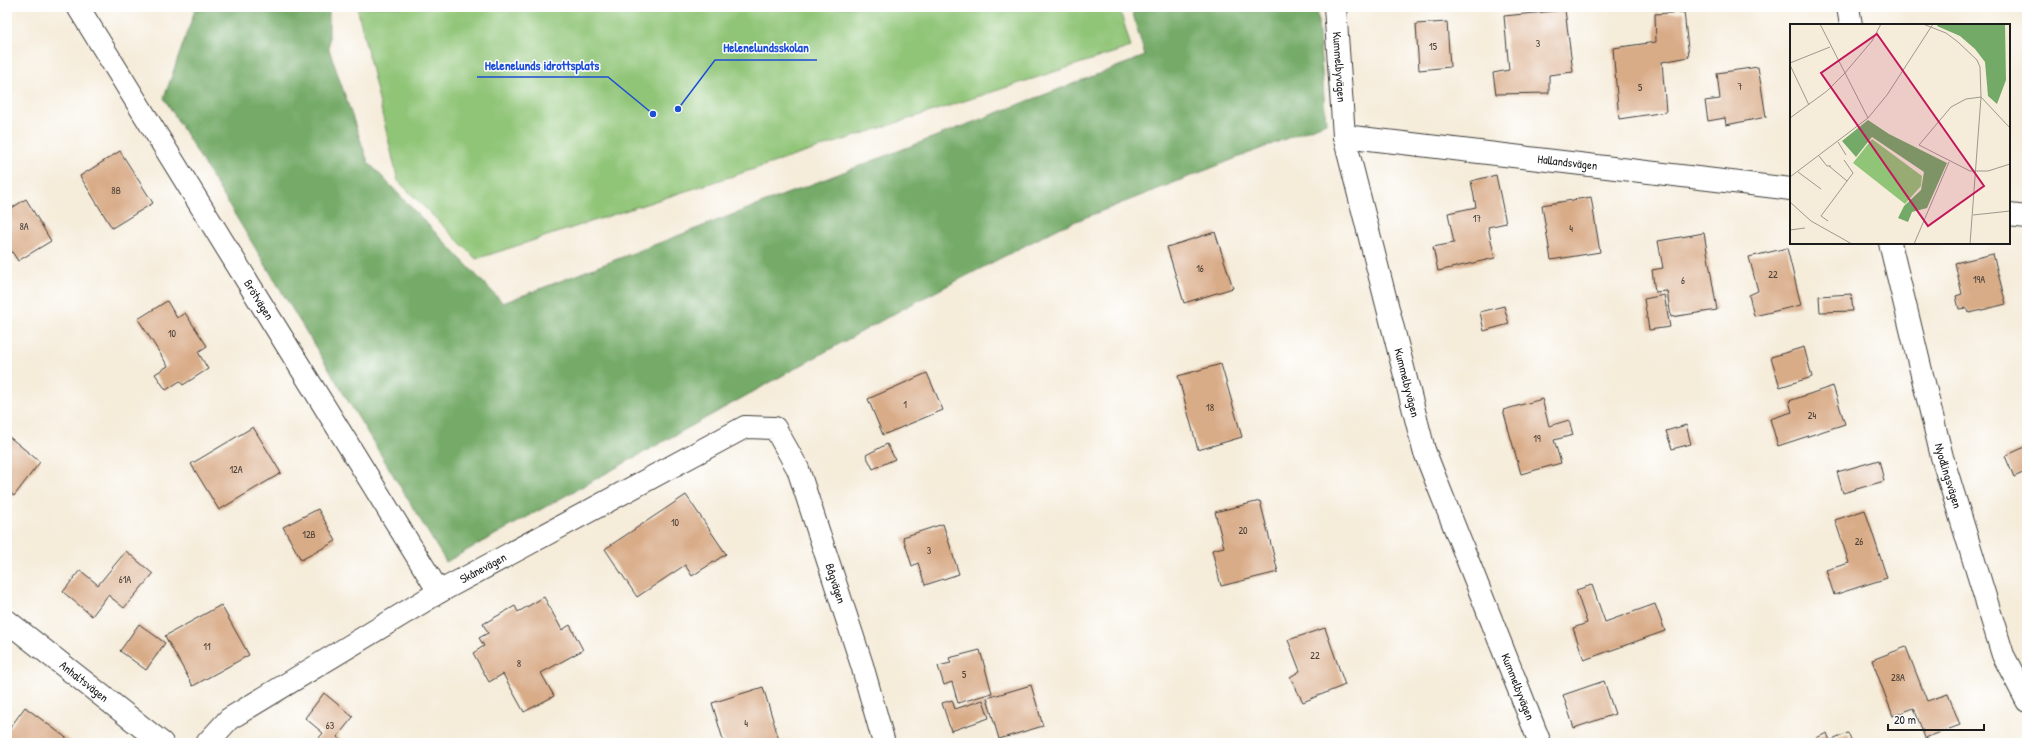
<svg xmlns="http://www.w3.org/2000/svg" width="2034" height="750" viewBox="0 0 2034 750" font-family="'Patrick Hand',sans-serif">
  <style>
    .green { fill: #90c577; stroke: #56704a }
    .forest { fill: #74aa68; stroke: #486342 }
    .building { fill: #d9ac88 }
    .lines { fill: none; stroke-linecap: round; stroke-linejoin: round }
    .minor-casing { stroke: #3d3b38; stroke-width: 24 }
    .minor { stroke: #fff; stroke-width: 22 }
    .labels { text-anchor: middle; stroke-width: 3; stroke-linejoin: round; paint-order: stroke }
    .number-label { font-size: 10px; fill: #4b4037 }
    .street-label { font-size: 12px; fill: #1c1c1c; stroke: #fff }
    .inset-road { fill: none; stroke: #9e998e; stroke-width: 1 }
    .view { fill: #c2185b; fill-opacity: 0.15; stroke: #c2185b; stroke-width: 2 }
    .inset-edge { fill: none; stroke: #1c1c1c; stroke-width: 2 }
    .leader { fill: none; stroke: #1d4ed8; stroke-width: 1.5 }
    .callout-dot { fill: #1d4ed8; stroke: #fff; stroke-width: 1.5 }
    .callout-label { font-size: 13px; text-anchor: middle; font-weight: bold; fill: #1d4ed8; stroke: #fff; stroke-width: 3; stroke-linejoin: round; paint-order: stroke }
  </style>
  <rect width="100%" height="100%" fill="#fff"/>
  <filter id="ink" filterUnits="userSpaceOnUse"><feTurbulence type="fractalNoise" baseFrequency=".025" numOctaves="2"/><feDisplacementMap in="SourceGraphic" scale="8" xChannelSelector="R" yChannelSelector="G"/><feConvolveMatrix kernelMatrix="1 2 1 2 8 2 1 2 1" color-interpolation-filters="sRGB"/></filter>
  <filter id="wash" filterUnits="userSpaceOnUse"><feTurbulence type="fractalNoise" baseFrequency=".012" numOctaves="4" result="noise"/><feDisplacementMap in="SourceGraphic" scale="16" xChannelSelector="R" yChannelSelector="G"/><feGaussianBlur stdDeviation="0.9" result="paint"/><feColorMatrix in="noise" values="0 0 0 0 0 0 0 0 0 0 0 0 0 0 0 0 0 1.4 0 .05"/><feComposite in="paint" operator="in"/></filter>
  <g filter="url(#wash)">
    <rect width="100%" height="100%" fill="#f5ecda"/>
    <path class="green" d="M357 7H1119L1131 47 476 259 398 181Z"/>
    <path class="forest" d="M196 7H329V49L368 162 503 303 1145 56 1131 7H1317L1326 123 1061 227 908 306 446 562 164 98Z"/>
    <g id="blocks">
      <path class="building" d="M1565 10 1573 72 1549 75V93L1496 94 1493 73 1509 70 1504 16Z
        M1684 12 1689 57 1662 62 1666 112 1619 119 1613 48 1656 42 1655 14Z
        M1447 22 1450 67 1419 70 1416 24Z
        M1758 67 1766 117 1726 125 1725 118 1708 121 1705 101 1720 99 1717 73Z
        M120 151 153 203 112 228 80 176Z
        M1496 175 1506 223 1488 227 1495 258 1438 271 1433 247 1454 243 1448 213 1476 207 1471 181Z
        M1591 197 1600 252 1551 260 1542 205Z
        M26 199 51 241 18 261 7 244V211Z
        M1215 232 1233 288 1184 303 1167 247Z
        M1704 233 1717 310 1671 317 1667 291 1655 292 1652 270 1663 268 1658 241Z
        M1787 248 1801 305 1754 316 1749 295 1758 291 1749 257Z
        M1993 254 2006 304 1970 313 1966 308 1959 309 1956 296 1962 294 1955 263Z
        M1851 294 1853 311 1820 312 1819 296Z
        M1664 295 1670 327 1649 330 1644 299Z
        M167 301 177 318 185 313 207 346 198 352 208 369 183 385 180 381 166 390 155 374 168 366 138 319Z
        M1504 306 1509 324 1484 331 1480 312Z
        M1804 347 1812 377 1780 387 1771 357Z
        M1221 364 1242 437 1198 450 1178 376Z
        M927 373 943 410 883 435 868 399Z
        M1833 386 1845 424 1778 446 1770 419 1792 412 1789 401Z
        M1542 399 1549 426 1569 420 1573 435 1554 440 1561 463 1521 474 1503 410Z
        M1686 425 1691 444 1672 449 1666 431Z
        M253 427 281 473 219 510 191 464Z
        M7 435 40 462 14 496 7 490Z
        M887 444 895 459 873 469 866 455Z
        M2027 446V471L2014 477 2005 456Z
        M1879 460 1884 481 1843 493 1837 472Z
        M686 495 726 554 692 576 685 565 637 597 605 549Z
        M1260 501 1278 572 1221 586 1212 550 1224 547 1215 512Z
        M318 509 336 541 301 560 283 527Z
        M1865 510 1887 578 1834 595 1826 570 1849 563 1835 520Z
        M943 524 959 574 925 585 918 563 912 566 903 537Z
        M126 551 153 574 124 608 108 595 92 616 63 592 80 570 98 585Z
        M1592 585 1605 622 1655 604 1665 631 1584 660 1573 628 1587 623 1576 590Z
        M544 597 562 630 570 625 583 650 541 673 554 696 524 712 503 674 489 682 473 653 484 646 479 638 488 633 483 624 515 606 518 612Z
        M221 605 249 655 193 686 165 636Z
        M139 624 165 643 146 670 120 651Z
        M1325 628 1345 685 1303 702 1290 677 1300 671 1288 640Z
        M1906 647 1927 701 1948 694 1960 725 1925 738 1914 708 1893 716 1872 660Z
        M980 650 992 693 958 703 952 682 944 685 938 666 951 663 949 658Z
        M1604 681 1615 714 1574 728 1563 695Z
        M1031 685 1043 726 999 739 987 698Z
        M763 687 780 743H724L712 703Z
        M324 693 353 717 337 737 345 743H315L323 733 305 718Z
        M952 700 955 709 983 700 989 718 951 731 942 703Z
        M25 707 73 743H7V732Z
        M1827 733 1830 741 1848 733 1852 743H1805Z"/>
    </g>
  </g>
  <g filter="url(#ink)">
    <use href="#blocks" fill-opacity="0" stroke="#3d3b38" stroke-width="1"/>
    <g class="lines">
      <g class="minor-casing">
        <g id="minor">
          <path id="s1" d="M78 7 439 592"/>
          <path id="s2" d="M1335 7 1344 136 1424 450 1540 743"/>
          <path d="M1848 7 1851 25"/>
          <path id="s3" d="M1344 136 1791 189"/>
          <path d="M2009 215 2027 217"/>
          <path id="s4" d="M1890 243 1942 457 2003 655 2027 701"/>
          <path id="s5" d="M7 621 162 743"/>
          <path id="s6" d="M207 743 229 719 439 592 745 427 775 428 798 469 862 665 884 743"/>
        </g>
      </g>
      <use href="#minor" class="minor"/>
    </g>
  </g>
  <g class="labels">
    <g class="number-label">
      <text x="1538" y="47">3</text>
      <text x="1433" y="50">15</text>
      <text x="1740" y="90">7</text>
      <text x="1640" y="91">5</text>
      <text x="116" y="194">8B</text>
      <text x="1477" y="222">17</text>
      <text x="24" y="230">8A</text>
      <text x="1571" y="232">4</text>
      <text x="1200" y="272">16</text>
      <text x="1773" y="278">22</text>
      <text x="1979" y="283">19A</text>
      <text x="1683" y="284">6</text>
      <text x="172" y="337">10</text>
      <text x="905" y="408">1</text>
      <text x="1210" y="411">18</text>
      <text x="1812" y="419">24</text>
      <text x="1537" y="442">19</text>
      <text x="236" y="473">12A</text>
      <text x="675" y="526">10</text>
      <text x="1243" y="534">20</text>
      <text x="309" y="538">12B</text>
      <text x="1859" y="545">26</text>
      <text x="929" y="554">3</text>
      <text x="125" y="583">61A</text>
      <text x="207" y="650">11</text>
      <text x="1315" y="659">22</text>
      <text x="519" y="667">8</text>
      <text x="964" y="678">5</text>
      <text x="1898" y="681">28A</text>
      <text x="746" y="727">4</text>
      <text x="330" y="729">63</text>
    </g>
    <g class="street-label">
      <text dy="4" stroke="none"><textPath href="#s2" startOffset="60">Kummelbyvägen</textPath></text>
      <text dy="4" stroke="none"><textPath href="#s3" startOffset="225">Hallandsvägen</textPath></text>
      <text dy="4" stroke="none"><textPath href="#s1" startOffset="344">Brötvägen</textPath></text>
      <text dy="4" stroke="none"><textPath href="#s2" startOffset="384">Kummelbyvägen</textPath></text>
      <text dy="4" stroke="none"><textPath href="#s4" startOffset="240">Nyodlingsvägen</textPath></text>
      <text dy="4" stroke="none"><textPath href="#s6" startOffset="328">Skånevägen</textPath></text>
      <text dy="4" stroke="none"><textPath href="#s6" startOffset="823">Bågvägen</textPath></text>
      <text dy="4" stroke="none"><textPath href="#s5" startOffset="98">Anhaltsvägen</textPath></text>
      <text dy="4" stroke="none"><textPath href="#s2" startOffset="708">Kummelbyvägen</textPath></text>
    </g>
  </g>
  <g transform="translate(1790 24)">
    <rect width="220" height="220" fill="#f5ecda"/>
    <path d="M82 115 132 152 131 162 115 180 63 139Z" fill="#90c577"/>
    <path d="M148 0H215L216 56 207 80 198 72 195 38 185 25 170 12 147 2ZM78 96 99 110 157 139 137 184 122 188 118 198 108 194 114 182 131 166 134 148 82 113 66 133 52 117Z" fill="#74aa68"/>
    <path class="inset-road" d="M30 0 78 94M133 0 156 9 168 18 187 36 190 43 191 73 180 220M0 39 40 23M0 41 19 81M191 73 176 75 161 83 129 121 180 147H198L220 140M191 73 220 104M0 94 37 67 54 50 82 17 91 0M48 118 56 131M29 132 37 142H41M39 142 57 157M8 148 31 165M0 153 78 94 97 71 143 0M0 178 21 197 62 220M183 191 220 187M38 197 31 192 63 149 54 136M0 206 15 204M124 220 159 138"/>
    <path class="view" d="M87 10 194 162 138 202 31 49Z"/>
    <rect width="220" height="220" class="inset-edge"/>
  </g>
  <path class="leader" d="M678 109L715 60H817M653 114L608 77H477"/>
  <g class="callout-dot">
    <circle cx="678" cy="109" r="4"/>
    <circle cx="653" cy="114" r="4"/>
  </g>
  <g class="callout-label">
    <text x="766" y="52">Helenelundsskolan</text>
    <text x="542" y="70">Helenelunds idrottsplats</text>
  </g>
  <rect width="2034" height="750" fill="none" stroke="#fff" stroke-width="24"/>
  <path d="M1888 724v6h96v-6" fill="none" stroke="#1c1c1c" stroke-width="2"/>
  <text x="1894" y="724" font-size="12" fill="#1c1c1c" stroke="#ffffff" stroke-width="3" paint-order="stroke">20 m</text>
</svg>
